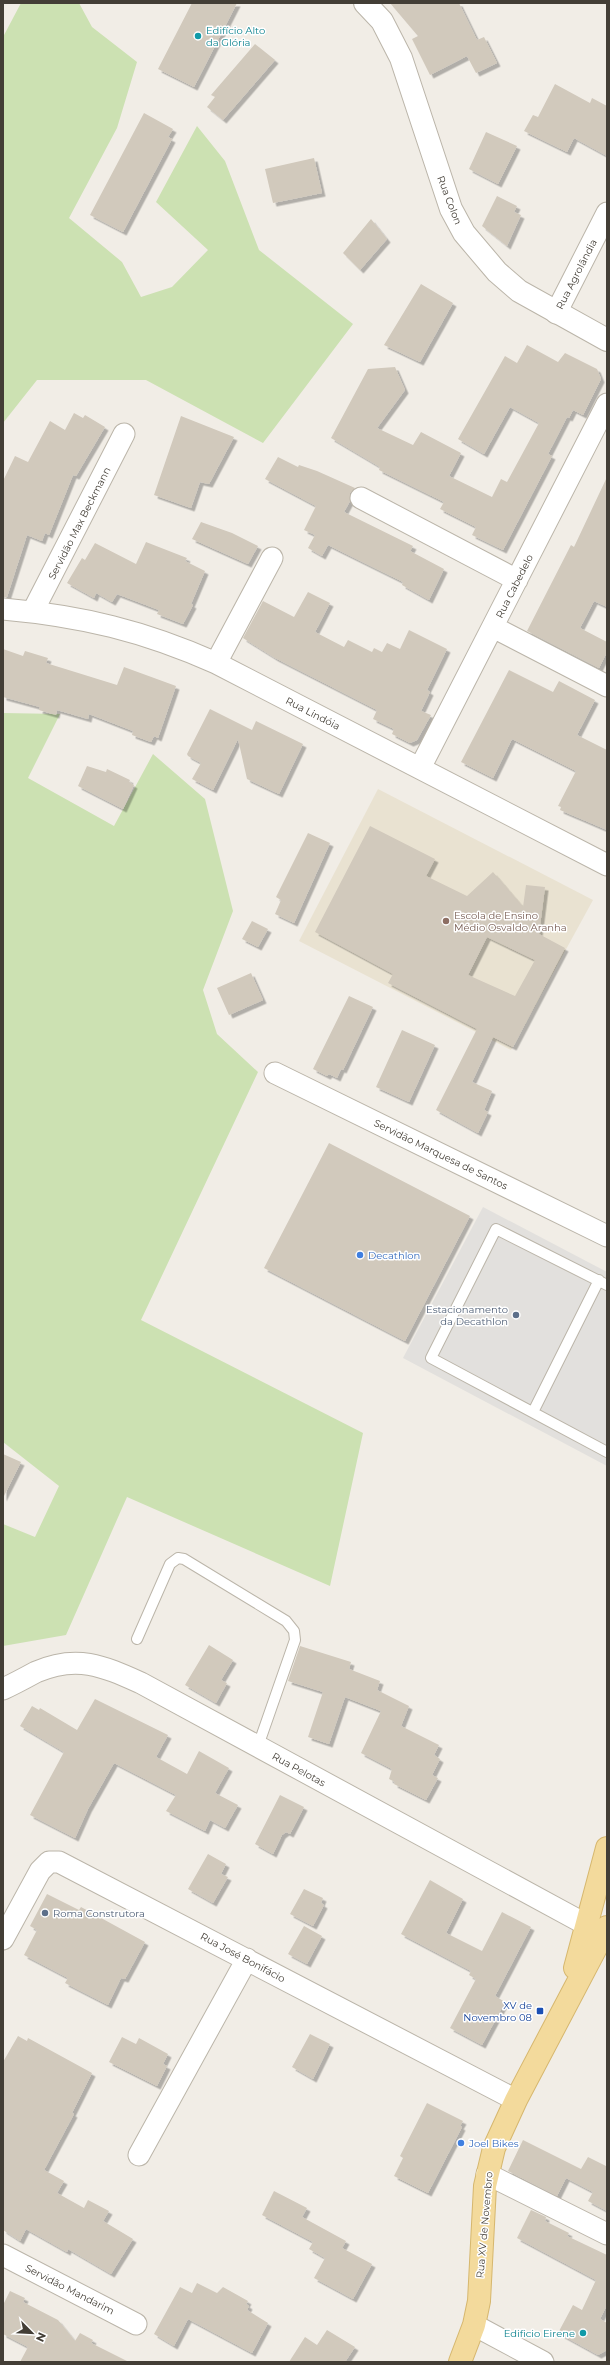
<svg xmlns="http://www.w3.org/2000/svg" width="610" height="2365" viewBox="0 0 610 2365" font-family="Montserrat,sans-serif">
  <style>
    .education { fill: #e9e2d1 }
    .green { fill: #cce1b2 }
    .parking { fill: #e2e0dd }
    .building { fill: #d1c9bc; fill-rule: evenodd; filter: url(#shadow) }
    .lines { fill: none; stroke-linecap: round; stroke-linejoin: round }
    .service-casing { stroke: #bbb5a9; stroke-width: 12 }
    .minor-casing { stroke: #bbb5a9; stroke-width: 23 }
    .tertiary-casing { stroke: #bbb5a9; stroke-width: 24 }
    .primary-casing { stroke: #d6b76e; stroke-width: 24 }
    .service { stroke: #fff; stroke-width: 10 }
    .minor { stroke: #fff; stroke-width: 21 }
    .tertiary { stroke: #fff; stroke-width: 22 }
    .primary { stroke: #f3da9c; stroke-width: 22 }
    .culture-dot { fill: #0f9aa8; stroke: #fff; stroke-width: 1.5 }
    .education-dot { fill: #8d6e63; stroke: #fff; stroke-width: 1.5 }
    .shop-dot { fill: #3f7fe0; stroke: #fff; stroke-width: 1.5 }
    .service-dot { fill: #5c6f8a; stroke: #fff; stroke-width: 1.5 }
    .transit-dot { fill: #1a4fb4; stroke: #fff; stroke-width: 1.5 }
    .labels { text-anchor: middle; stroke-width: 3; stroke-linejoin: round; paint-order: stroke }
    .culture-label { font-size: 10px; fill: #0d838f; stroke: #fff; text-anchor: start }
    .street-label { font-size: 10px; fill: #433e36; stroke: #fff }
    .education-label { font-size: 10px; fill: #785e54; stroke: #fff; text-anchor: start }
    .shop-label { font-size: 10px; fill: #366cbe; stroke: #fff; text-anchor: start }
    .service-label { font-size: 10px; fill: #4e5e75; stroke: #fff; text-anchor: end }
    .transit-label { font-size: 10px; fill: #164399; stroke: #fff; text-anchor: end }
  </style>
  <defs>
    <filter id="shadow"><feDropShadow dx="3.5" dy="3.5" stdDeviation="0" flood-color="#0004"/></filter>
  </defs>
  <rect width="100%" height="100%" fill="#f1ede6"/>
  <path class="education" d="M378 789 593 900 511 1050 299 941Z"/>
  <path class="green" d="M21 3H79L92 27 137 62 117 128 69 218 122 262 141 297 172 287 208 250 156 202 197 126 225 161 259 250 353 324 263 443 146 380H37L3 423V37Z
    M3 713 60 714 28 778 114 826 153 754 205 799 233 911 203 990 217 1034 258 1072 141 1320 363 1433 330 1586 127 1497 66 1635 3 1646V1524L35 1537 59 1486 3 1442Z"/>
  <path class="parking" d="M483 1207 607 1272V1466L403 1358Z"/>
  <path class="building" d="M192 3H237L194 87 158 69Z
    M390 3H459L477 40 484 37 497 63 476 73 467 56 430 75 412 39 418 36Z
    M255 44 275 60 223 120 207 107 215 97 211 95Z
    M555 84 590 103 592 98 607 106V156L574 138 567 152 524 131 533 115 538 117Z
    M144 113 173 129 168 137 172 139 123 232 90 215Z
    M486 132 517 146 498 184 469 169Z
    M314 158 322 193 273 203 265 169Z
    M497 196 517 206 514 212 521 215 507 246 482 226Z
    M371 219 387 239 360 270 343 253Z
    M421 284 453 303 420 362 384 345Z
    M527 345 558 362 565 353 597 369 601 379 583 415 573 410 569 418 567 417 548 454 552 456 503 550 472 535 476 527 440 509 444 502 379 470 380 467 331 438 368 369 395 367 405 390 377 428 413 445 421 432 461 453 449 476 492 497 501 479 507 482 539 423 510 407 484 454 458 439 505 356 517 363Z
    M74 413 83 418 85 415 105 427 76 476 73 475 49 535 45 533 42 541 27 535 7 597H3V481L15 456 28 462 50 421 65 430Z
    M181 416 234 437 209 484 200 482 191 508 154 495Z
    M278 457 298 467 299 465 317 471 355 488 350 493V501L344 512 413 546 410 551 444 569 429 600 402 585 403 582 328 545 322 556 308 548 315 535 304 530 316 506 265 479Z
    M607 477V607L594 601 580 628 607 642V652L599 668 527 631 571 545 574 547Z
    M201 522 232 533 258 546 248 564 192 539Z
    M146 542 187 558 185 561 205 571 191 604 193 605 183 624 157 614 159 610 117 594 112 602 96 593 94 598 67 583 82 558 85 560 95 543 136 564Z
    M308 592 330 603 315 632 344 647 348 640 372 652 374 648 382 652 387 643 400 649 409 630 447 649 427 690 430 692 421 711 431 715 417 740 410 743 392 734 394 729 373 719 377 710 275 658 243 638 263 601 294 617Z
    M3 649 23 656 25 651 48 658 46 663 117 685 124 667 176 686 158 738 154 736 151 742 132 735 133 731 89 714 88 719 57 710 56 715 39 710 40 707 3 697Z
    M509 670 553 692 559 681 595 700 577 735 607 750V830L560 810 561 807 558 806 576 771 512 739 493 778 461 762Z
    M210 709 252 730 256 721 303 744 279 794 247 779 238 739 213 790 192 779 201 763 188 756 187 754Z
    M87 766 106 772 107 769 130 780 129 782 134 785 123 809 78 786Z
    M370 826 435 859 426 876 467 896 493 872 523 907 526 885 545 887 539 934 565 948 513 1047 493 1037 472 1082 492 1091 484 1110 488 1112 478 1133 436 1110 477 1029 388 983 393 974 315 932ZM487 937 535 960 515 996 468 975Z
    M308 833 330 843 294 923 275 914 281 900 276 897Z
    M252 921 268 929 258 947 242 939Z
    M251 973 263 1000 229 1015 217 988Z
    M349 996 373 1007 343 1070 341 1069 337 1078 329 1074 327 1076 313 1069Z
    M402 1030 435 1045 409 1102 376 1087Z
    M329 1143 470 1216 405 1341 264 1268Z
    M3 1454 21 1462 3 1498Z
    M209 1645 233 1660 221 1680 227 1683 216 1703 185 1685Z
    M300 1646 351 1662 349 1669 380 1681 377 1690 409 1706 401 1726 439 1745 434 1755 440 1759 432 1775 438 1778 426 1800 394 1784 395 1782 389 1779 392 1769 361 1753 381 1711 345 1697 329 1744 308 1737 323 1692 288 1681Z
    M95 1699 168 1735 156 1757 187 1774 199 1751 229 1768 215 1793 238 1805 225 1828 210 1820 205 1831 166 1811 176 1795 114 1763 88 1809 75 1838 30 1815 64 1752 20 1726 32 1706 39 1710 40 1708 77 1730Z
    M280 1795 304 1807 290 1834 286 1832 282 1835 273 1854 255 1844Z
    M208 1854 226 1864 221 1874 228 1877 213 1903 188 1889Z
    M430 1880 463 1899 446 1933 482 1951 502 1912 531 1927 495 1996 505 2002 482 2045 450 2028 476 1979 469 1975 471 1971 401 1934Z
    M304 1889 323 1898 321 1903 324 1905 313 1926 290 1914Z
    M47 1894 79 1910 81 1907 145 1942 125 1979 121 1978 108 2005 65 1983 68 1978 24 1955 37 1930 30 1926Z
    M304 1926 322 1936 307 1964 288 1954Z
    M310 2034 330 2044 313 2079 292 2067Z
    M18 2036 27 2041 28 2038 92 2073 72 2113 74 2114 44 2170 64 2181 57 2193 84 2208 88 2200 109 2211 103 2221 133 2239 111 2274 68 2249 67 2252 26 2229 20 2241 3 2230V2062Z
    M122 2037 136 2044 139 2038 168 2054 163 2064 167 2066 157 2086 109 2062Z
    M427 2103 463 2121 460 2126 462 2127 428 2193 394 2176 403 2158 400 2156Z
    M523 2140 581 2169 588 2157 606 2166 607 2164V2211L588 2201 593 2192 566 2178 557 2196 508 2171Z
    M274 2191 307 2208 302 2217 346 2241 342 2248 372 2264 353 2299 314 2278 325 2258 309 2249 313 2242 262 2215Z
    M531 2210 546 2217 545 2221 569 2233 567 2236 607 2255V2305L600 2319 607 2323V2350L598 2355 558 2333 573 2305 582 2310 596 2280 517 2238Z
    M197 2283 217 2293 223 2287 248 2301 246 2304 249 2306 247 2310 268 2323 252 2353 188 2319 174 2346 154 2334 180 2287 192 2293Z
    M10 2291 25 2298 23 2302 58 2320 75 2341 80 2333 93 2340 91 2343 129 2362H20L28 2347 3 2334V2305Z
    M327 2330 355 2347 345 2362H289L305 2337 317 2345Z"/>
  <g class="lines">
    <g class="service-casing">
      <path id="service" d="M607 1285 496 1229 431 1358 607 1452
        M533 1412 599 1280
        M137 1639 170 1564 178 1558 184 1559 286 1621 294 1631 295 1640 258 1746"/>
    </g>
    <g class="minor-casing">
      <path id="minor" d="M556 313 607 213
        M361 498 517 580
        M3 609C82 616 144 631 216 663L607 865
        M33 611 124 434
        M493 627 607 686
        M216 663 272 558
        M420 768 607 404
        M275 1073 607 1236
        M3 1689C14 1684 25 1678 36 1672 77 1654 103 1666 141 1683L587 1925
        M3 1939 40 1871 49 1862H59L516 2100
        M139 2155 247 1959
        M487 2174 607 2234
        M3 2255 136 2324
        M474 2325 543 2362"/>
    </g>
    <g class="tertiary-casing">
      <path id="tertiary" d="M365 3 382 21 401 58 451 209 464 233 497 272 519 291 607 340"/>
    </g>
    <g class="primary-casing">
      <path id="primary" d="M575 1968 607 1848
        M460 2362 474 2325 479 2301 485 2186 494 2148 516 2100 607 1927"/>
    </g>
    <use href="#service" class="service"/>
    <use href="#minor" class="minor"/>
    <use href="#tertiary" class="tertiary"/>
    <use href="#primary" class="primary"/>
  </g>
  <g class="culture-dot">
    <circle cx="198" cy="36" r="4"/>
    <circle cx="583" cy="2333" r="4"/>
  </g>
  <circle class="education-dot" cx="446" cy="921" r="4"/>
  <g class="shop-dot">
    <circle cx="360" cy="1255" r="4"/>
    <circle cx="461" cy="2143" r="4"/>
  </g>
  <g class="service-dot">
    <circle cx="516" cy="1315" r="4"/>
    <circle cx="45" cy="1913" r="4"/>
  </g>
  <rect class="transit-dot" x="536" y="2007" width="8" height="8" rx="2"/>
  <g class="labels">
    <g class="culture-label">
      <text x="206" y="34">Edifício Alto<tspan x="206" dy="12">da Glória</tspan></text>
      <text x="575" y="2337" text-anchor="end">Edificio Eirene</text>
    </g>
    <g class="street-label">
      <text transform="translate(450 200) rotate(69)" y="4">Rua Colon</text>
      <text transform="translate(576 274) rotate(-63)" y="4">Rua Agrolândia</text>
      <text transform="translate(79 523) rotate(-63)" y="4">Servidão Max Beckmann</text>
      <text transform="translate(514 586) rotate(-63)" y="4">Rua Cabedelo</text>
      <text transform="translate(313 713) rotate(27)" y="4">Rua Lindóia</text>
      <text transform="translate(441 1154) rotate(26)" y="4">Servidão Marquesa de Santos</text>
      <text transform="translate(299 1769) rotate(29)" y="4">Rua Pelotas</text>
      <text transform="translate(243 1957) rotate(28)" y="4">Rua José Bonifácio</text>
      <text transform="translate(484 2225) rotate(-85)" y="4">Rua XV de Novembro</text>
      <text transform="translate(70 2289) rotate(27)" y="4">Servidão Mandarim</text>
    </g>
    <g class="education-label">
      <text x="454" y="919">Escola de Ensino<tspan x="454" dy="12">Médio Osvaldo Aranha</tspan></text>
    </g>
    <g class="shop-label">
      <text x="368" y="1259">Decathlon</text>
      <text x="469" y="2147">Joel Bikes</text>
    </g>
    <g class="service-label">
      <text x="508" y="1313">Estacionamento<tspan x="508" dy="12">da Decathlon</tspan></text>
      <text x="53" y="1917" text-anchor="start">Roma Construtora</text>
    </g>
    <g class="transit-label">
      <text x="532" y="2009">XV de<tspan x="532" dy="12">Novembro 08</tspan></text>
    </g>
  </g>
  <rect width="610" height="2365" fill="none" stroke="#433e36" stroke-width="8"/>
  <g transform="translate(32 2333) rotate(114)" stroke="#ffffff" stroke-width="3" paint-order="stroke">
  <path d="M0-3L7 15L0 10L-7 15Z" fill="#433e36"/>
  <text y="-6" font-size="11" font-weight="bold" text-anchor="middle" fill="#433e36">N</text>
  </g>
</svg>
